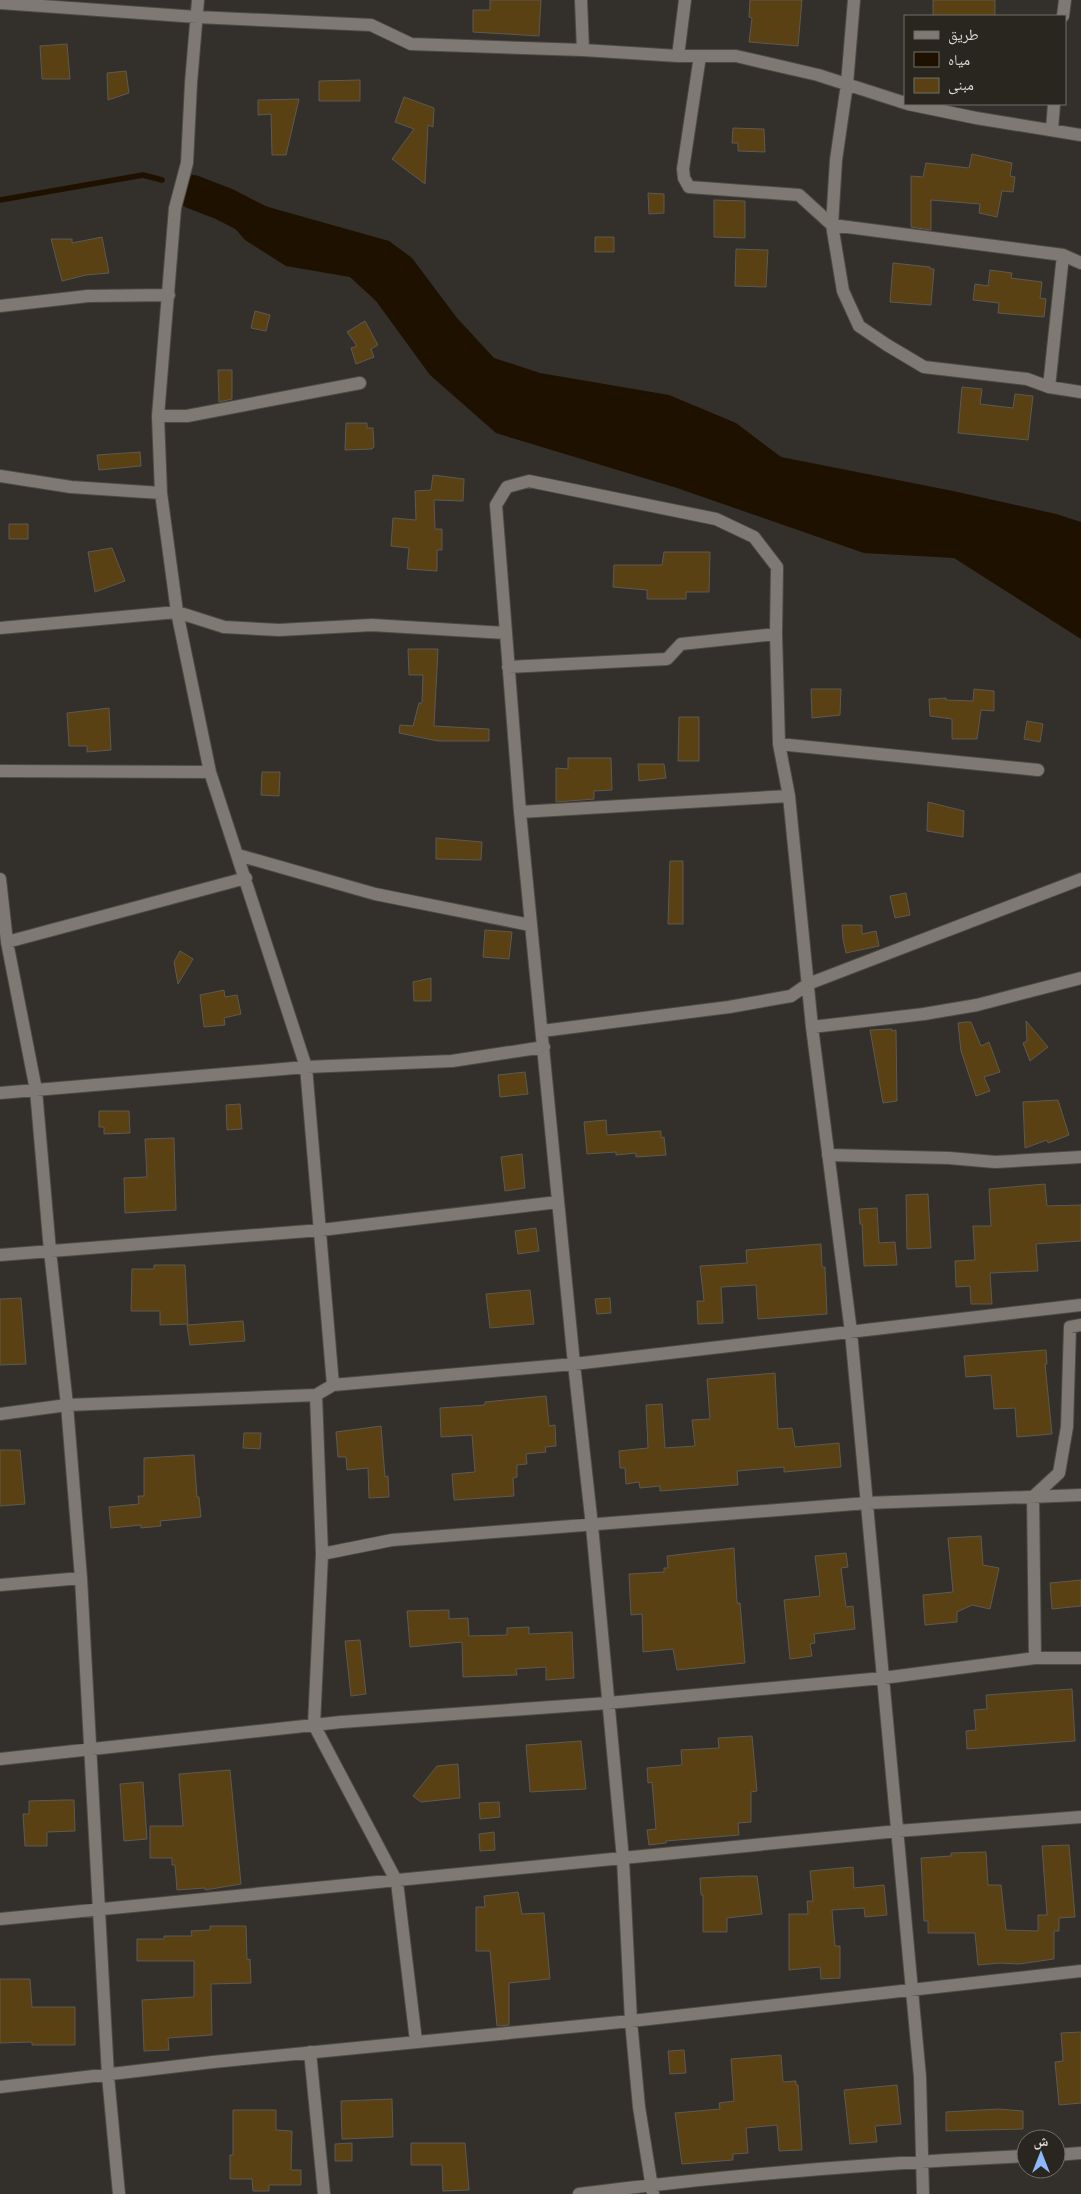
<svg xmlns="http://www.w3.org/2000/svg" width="1081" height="2194" viewBox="0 0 1081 2194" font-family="Figtree,'Noto Naskh Arabic',sans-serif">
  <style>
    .water { fill: #1f1100 }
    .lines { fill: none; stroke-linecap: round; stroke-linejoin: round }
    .stream { stroke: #1f1100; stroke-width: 5.5 }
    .river { stroke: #1f1100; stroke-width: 34 }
    .building { fill: #5a4113; stroke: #5d5953 }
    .street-casing { stroke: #4d4b45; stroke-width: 14 }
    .street { stroke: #7e7a73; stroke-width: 12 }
  </style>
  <rect width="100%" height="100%" fill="#332f2a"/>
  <path class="water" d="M247 201 389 241 412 258 457 318 494 358 540 373 669 395 736 423 781 457 953 491 1056 514 1081 522V639L954 558 864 553 677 488 496 433 430 375 376 301 350 277 286 266 245 240 232 225 224 204Z"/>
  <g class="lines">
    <path class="stream" d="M0 200 143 175 162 180"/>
    <path class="river" d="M193 192 224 204 265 225"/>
  </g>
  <path class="building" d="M490 0H541L539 36 473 32V10H490Z
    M750 0H802L798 46 749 42 752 18 749 17Z
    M933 0H995V16H933Z
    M67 44 70 79H42L40 46Z
    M126 71 129 93 108 100 107 73Z
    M360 80V101H319V81Z
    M404 97 434 108 433 127 428 125 425 184 392 159 414 129 395 122Z
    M299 99 286 155H272L271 114 258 115V100Z
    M733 128 764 129 765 152 738 151V143H732Z
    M972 154 1012 163 1010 176 1015 177 1013 192 1002 191 997 217 979 213 980 204 931 200V230L911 227V176L923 177 926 163 969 168Z
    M648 193 664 194V213L649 214Z
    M714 200 745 201V238L714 237Z
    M102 237 109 273 86 275 62 281 51 239H72V243Z
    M595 237H614V252H595Z
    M736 249 768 250 766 287 735 286Z
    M893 263 930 267V269H934L931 305 890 302Z
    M990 270 1012 273 1011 278 1042 282 1040 298 1046 299 1044 317 998 313 999 303 973 300 975 284 988 286Z
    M255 311 270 315 266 331 251 328Z
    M365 321 378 345 371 349 374 357 356 364 351 348 357 346 347 332Z
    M218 370H232V399L219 402Z
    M962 387 982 389 980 404 1013 408 1015 394 1033 396 1028 440 958 433Z
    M346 423H367V428H373L374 447 372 449 345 450Z
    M140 452 141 466 99 470 97 455Z
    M433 475 464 479 463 501 434 500 435 529H442V550H437V571L407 569 409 548 391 546 393 518 416 520 415 491 431 490Z
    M9 524H28V539H9Z
    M112 548 125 581 95 592 88 552Z
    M664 552H710L709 592H686V599H647V590L613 587 614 565H662Z
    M408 649H438L434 726 489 729V741H438L399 733 400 725 413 726 419 703H422L423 675H409Z
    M811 689H841L840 715 812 718Z
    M974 689 994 691V711L981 710 977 739H952V719L930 716 929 699 946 698V700L973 701Z
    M109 708 111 750 87 752V746H69L67 713Z
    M679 717H699V761H678Z
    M1027 721 1043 724 1040 742 1024 739Z
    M568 758H611L612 790 594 791V799L556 802V768L568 769Z
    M638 764H664L666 778 639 781Z
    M262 772H280L279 796 261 795Z
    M928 802 964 811 963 837 927 831Z
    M436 838 482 842 481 860 436 859Z
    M670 861H683V924H668Z
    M906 893 910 915 895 918 890 896Z
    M842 925H862V934L876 931 879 946 846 953 843 939Z
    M485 930 512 932 509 959 483 957Z
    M180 951 193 959 178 984 174 962Z
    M431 978V1001H414L413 982Z
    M224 990 225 997 237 995 241 1014 224 1018 225 1025 204 1027 200 995Z
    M1026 1021 1048 1047 1030 1061 1023 1043 1027 1041Z
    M965 1022H971L981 1046 989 1042 1000 1072 984 1077 990 1091 976 1096 961 1051 958 1023Z
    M892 1029V1031L896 1030 897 1101 883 1103 870 1030Z
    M525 1072 528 1094 500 1097 498 1075Z
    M1058 1100 1069 1135 1048 1143 1047 1140 1025 1148 1023 1102Z
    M240 1104 242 1129 227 1130 226 1105Z
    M99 1111H129L130 1133 104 1134V1127H99Z
    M606 1120 607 1135 661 1131V1138L664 1137 666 1155 636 1157V1153L616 1155V1152L587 1154 584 1122Z
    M174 1138 176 1210 125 1213 124 1178 147 1177 145 1139Z
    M522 1154 525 1188 505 1191 501 1157Z
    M1045 1184 1047 1206 1081 1205V1241L1036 1244 1038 1271 990 1273 992 1304H971L970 1286 956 1287 955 1261 975 1260 973 1226H991L989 1189Z
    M928 1194 931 1248 907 1249 906 1195Z
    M877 1208 879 1243 895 1242 897 1265 864 1266 862 1224H860L859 1209Z
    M536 1228 539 1251 518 1254 515 1231Z
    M821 1244 822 1267H825L827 1314 758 1319 756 1285 721 1287 723 1323 698 1324 697 1301H704L700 1266 747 1263 746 1250Z
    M154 1265H185L188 1324 160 1325V1311H131L132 1269H154Z
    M530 1290 534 1324 490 1328 486 1294Z
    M21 1298 26 1364 0 1365V1299Z
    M610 1298 611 1313 597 1314 595 1299Z
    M243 1321 245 1341 190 1345 187 1325Z
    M1046 1350 1047 1364H1045L1052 1434 1017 1437 1015 1408 994 1409 991 1375 966 1377 964 1356Z
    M775 1373 778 1429 792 1428 795 1447 839 1443 841 1467 784 1472V1467L737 1471 738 1485 660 1491V1486L640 1488 639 1482 626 1484 625 1468H620L619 1451 648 1448 646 1405 662 1404 665 1448 695 1446 692 1420 710 1419 707 1379Z
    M546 1396 549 1426 555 1425 556 1446 545 1447 546 1452 526 1454 527 1464 517 1465V1477L513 1478 514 1496 454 1500 452 1474 475 1472 472 1435 441 1437 440 1408 485 1405V1402Z
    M381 1426 385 1477 388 1476 389 1497 369 1498 368 1468 347 1470 346 1457H338L336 1432Z
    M244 1433H261L260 1449 243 1448Z
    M0 1450H20L25 1504 0 1506Z
    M194 1455 197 1497H199L201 1517 160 1521 161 1526 141 1528V1525L111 1528 109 1507 139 1504 138 1496H144V1458Z
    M981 1536 983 1565 999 1568 990 1609 972 1605 957 1612V1622L925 1625 923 1595 953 1592 948 1538Z
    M734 1548 737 1603H740L745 1663 677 1670 673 1649 643 1652 642 1614 631 1615 629 1574 664 1572V1568H668L667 1556Z
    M846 1553 848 1567 841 1568 846 1607 853 1606 855 1629 814 1634 815 1643 810 1644 812 1656 790 1659 784 1600 820 1596 815 1556Z
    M1081 1580V1606L1052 1609 1050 1583Z
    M449 1610V1619L468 1618 469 1636 507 1635V1628L529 1627V1634L572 1632 574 1678 546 1680V1667L516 1669 517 1675 463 1677 462 1642 410 1647 407 1611Z
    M360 1640 366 1694 351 1696 345 1641Z
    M1072 1689 1075 1741 967 1749 966 1731 976 1730 974 1710 987 1709 986 1695Z
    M752 1736 757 1791 751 1792V1822L738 1823 739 1835 666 1841V1843L649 1845 647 1830 656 1829 652 1782 648 1783 647 1768 682 1765 681 1750 719 1748 718 1738Z
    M581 1741 586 1789 530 1792 526 1745Z
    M458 1764 460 1798 421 1802 413 1796 437 1766Z
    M230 1770 241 1884 205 1890V1888L177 1890 175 1865H172V1858H150V1826H183L179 1774Z
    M143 1782 147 1839 124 1841 120 1784Z
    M64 1800H74L75 1831 47 1832V1846H25L23 1814H29V1801Z
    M499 1802 500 1817 480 1819 479 1803Z
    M494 1832 495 1850 480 1851 479 1834Z
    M1069 1845 1075 1917 1059 1918V1931H1054V1959L1019 1964 1000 1963 978 1965 975 1933H928V1921H924L921 1858 951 1856V1853L986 1852 988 1885H1001L1006 1930 1038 1931V1915H1047L1042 1846Z
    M853 1867 854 1888 884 1885 887 1915 865 1917 864 1908 832 1910 835 1946H840V1978L821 1979 820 1967 789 1970V1914H808L807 1901H813L810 1871Z
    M741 1876H757L762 1914 727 1918V1932H703V1895H701L700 1878Z
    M518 1892 522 1914 544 1913 550 1979 509 1983V2025L497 2026 490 1951H476V1907H485L484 1896Z
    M210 1926H246L247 1960 250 1959 251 1983 211 1984 212 2035 168 2038 169 2050 144 2051 142 2000 194 1997V1961H137V1939H164V1936H192L191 1931 210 1930Z
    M0 1979H30L32 2007H75V2045H32V2042L0 2043Z
    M1081 2032V2103L1059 2105 1055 2062 1063 2061 1061 2033Z
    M684 2050 686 2073 670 2074 668 2051Z
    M781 2055 783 2082 796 2081V2085H798L802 2150 779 2151 777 2125 746 2128 748 2153 733 2154V2160L682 2164 675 2113 720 2109 719 2103 734 2101 731 2059Z
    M897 2085 901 2124 875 2126 877 2142 850 2144 844 2090Z
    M392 2099 393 2137 342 2139 341 2101Z
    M998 2109 1023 2111V2129L946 2131V2112Z
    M233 2110H276V2130L292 2131 291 2170H301V2185H269V2191H253L252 2179H230V2155H233Z
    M352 2143V2161H335V2144Z
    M411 2143H465L469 2190 443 2191 442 2165H411Z"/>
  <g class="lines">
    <g class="street-casing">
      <path id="street" d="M581 0 583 50
        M854 0 847 84 836 160 832 225 843 291 859 326 887 345 924 367 1027 379 1049 387 1081 392
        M0 3 197 17 371 25 411 44 583 50 678 56H736L818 75 905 103
        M1063 16 1065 0
        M678 56 685 0
        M700 56 683 169 684 178 689 187 799 195 832 225 1063 255 1081 263
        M908 104 976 118 1081 135
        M1052 130 1054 104
        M0 306 88 296 169 295
        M1049 387 1063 255
        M158 416H187L360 383
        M0 476 71 487 161 493 158 416 175 208 187 163 191 83 198 0
        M161 493 177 612 210 772 306 1067 333 1385
        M0 628 177 612 224 627 279 630 372 625 505 633
        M508 667 667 659 681 644 776 634
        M779 744 1038 770
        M0 771 210 772
        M520 812 789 796
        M238 855 375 894 530 925
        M0 879 7 942 36 1090 50 1251 67 1405 81 1578 108 2076 119 2194
        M7 942 246 878
        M812 1027 924 1014 977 1005 1081 978
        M542 1031 729 1007 791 996 808 984 1081 879
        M0 1093 306 1067 452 1061 544 1047
        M828 1155 949 1158 995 1162 1081 1157
        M0 1255 321 1230 558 1202
        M316 1395 322 1554 314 1725 397 1882 416 2041
        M0 1414 67 1405 316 1395 333 1385 574 1364 1081 1305
        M322 1554 392 1540 867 1503 1081 1495
        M0 1585 81 1578
        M1035 1658 1033 1497 1059 1473 1067 1427 1070 1327 1081 1325
        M0 1759 341 1722 608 1703 883 1678 1035 1658H1081
        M0 1919 898 1831 1081 1817
        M310 2052 324 2194
        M0 2087 213 2062 631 2021 1081 1971
        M1056 2155 1081 2153
        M579 2194C727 2175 877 2163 1026 2156
        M653 2194 639 2107 631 2021 623 1859 592 1526 574 1364 520 812 496 505 507 487 529 481 716 519 754 537 777 567 776 634 779 744 789 796 812 1027 851 1332 920 2077 923 2194"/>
    </g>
    <use href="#street" class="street"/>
  </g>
  <rect x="904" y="15" width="162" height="90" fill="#292620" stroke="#716e69"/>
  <rect x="914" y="31" width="25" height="8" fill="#7e7a73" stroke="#716e69"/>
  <text x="948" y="40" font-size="15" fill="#dddbd7">طريق</text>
  <rect x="914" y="52" width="25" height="15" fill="#1f1100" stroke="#716e69"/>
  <text x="948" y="65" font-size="15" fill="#dddbd7">مياه</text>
  <rect x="914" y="78" width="25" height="15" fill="#5a4113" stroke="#716e69"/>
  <text x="948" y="90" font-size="15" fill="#dddbd7">مبنى</text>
  <g transform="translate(1041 2154)"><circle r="24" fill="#292620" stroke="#716e69"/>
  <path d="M0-4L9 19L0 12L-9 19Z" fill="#8db9fc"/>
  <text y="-8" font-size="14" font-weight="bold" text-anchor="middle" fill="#dddbd7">ش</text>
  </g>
</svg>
